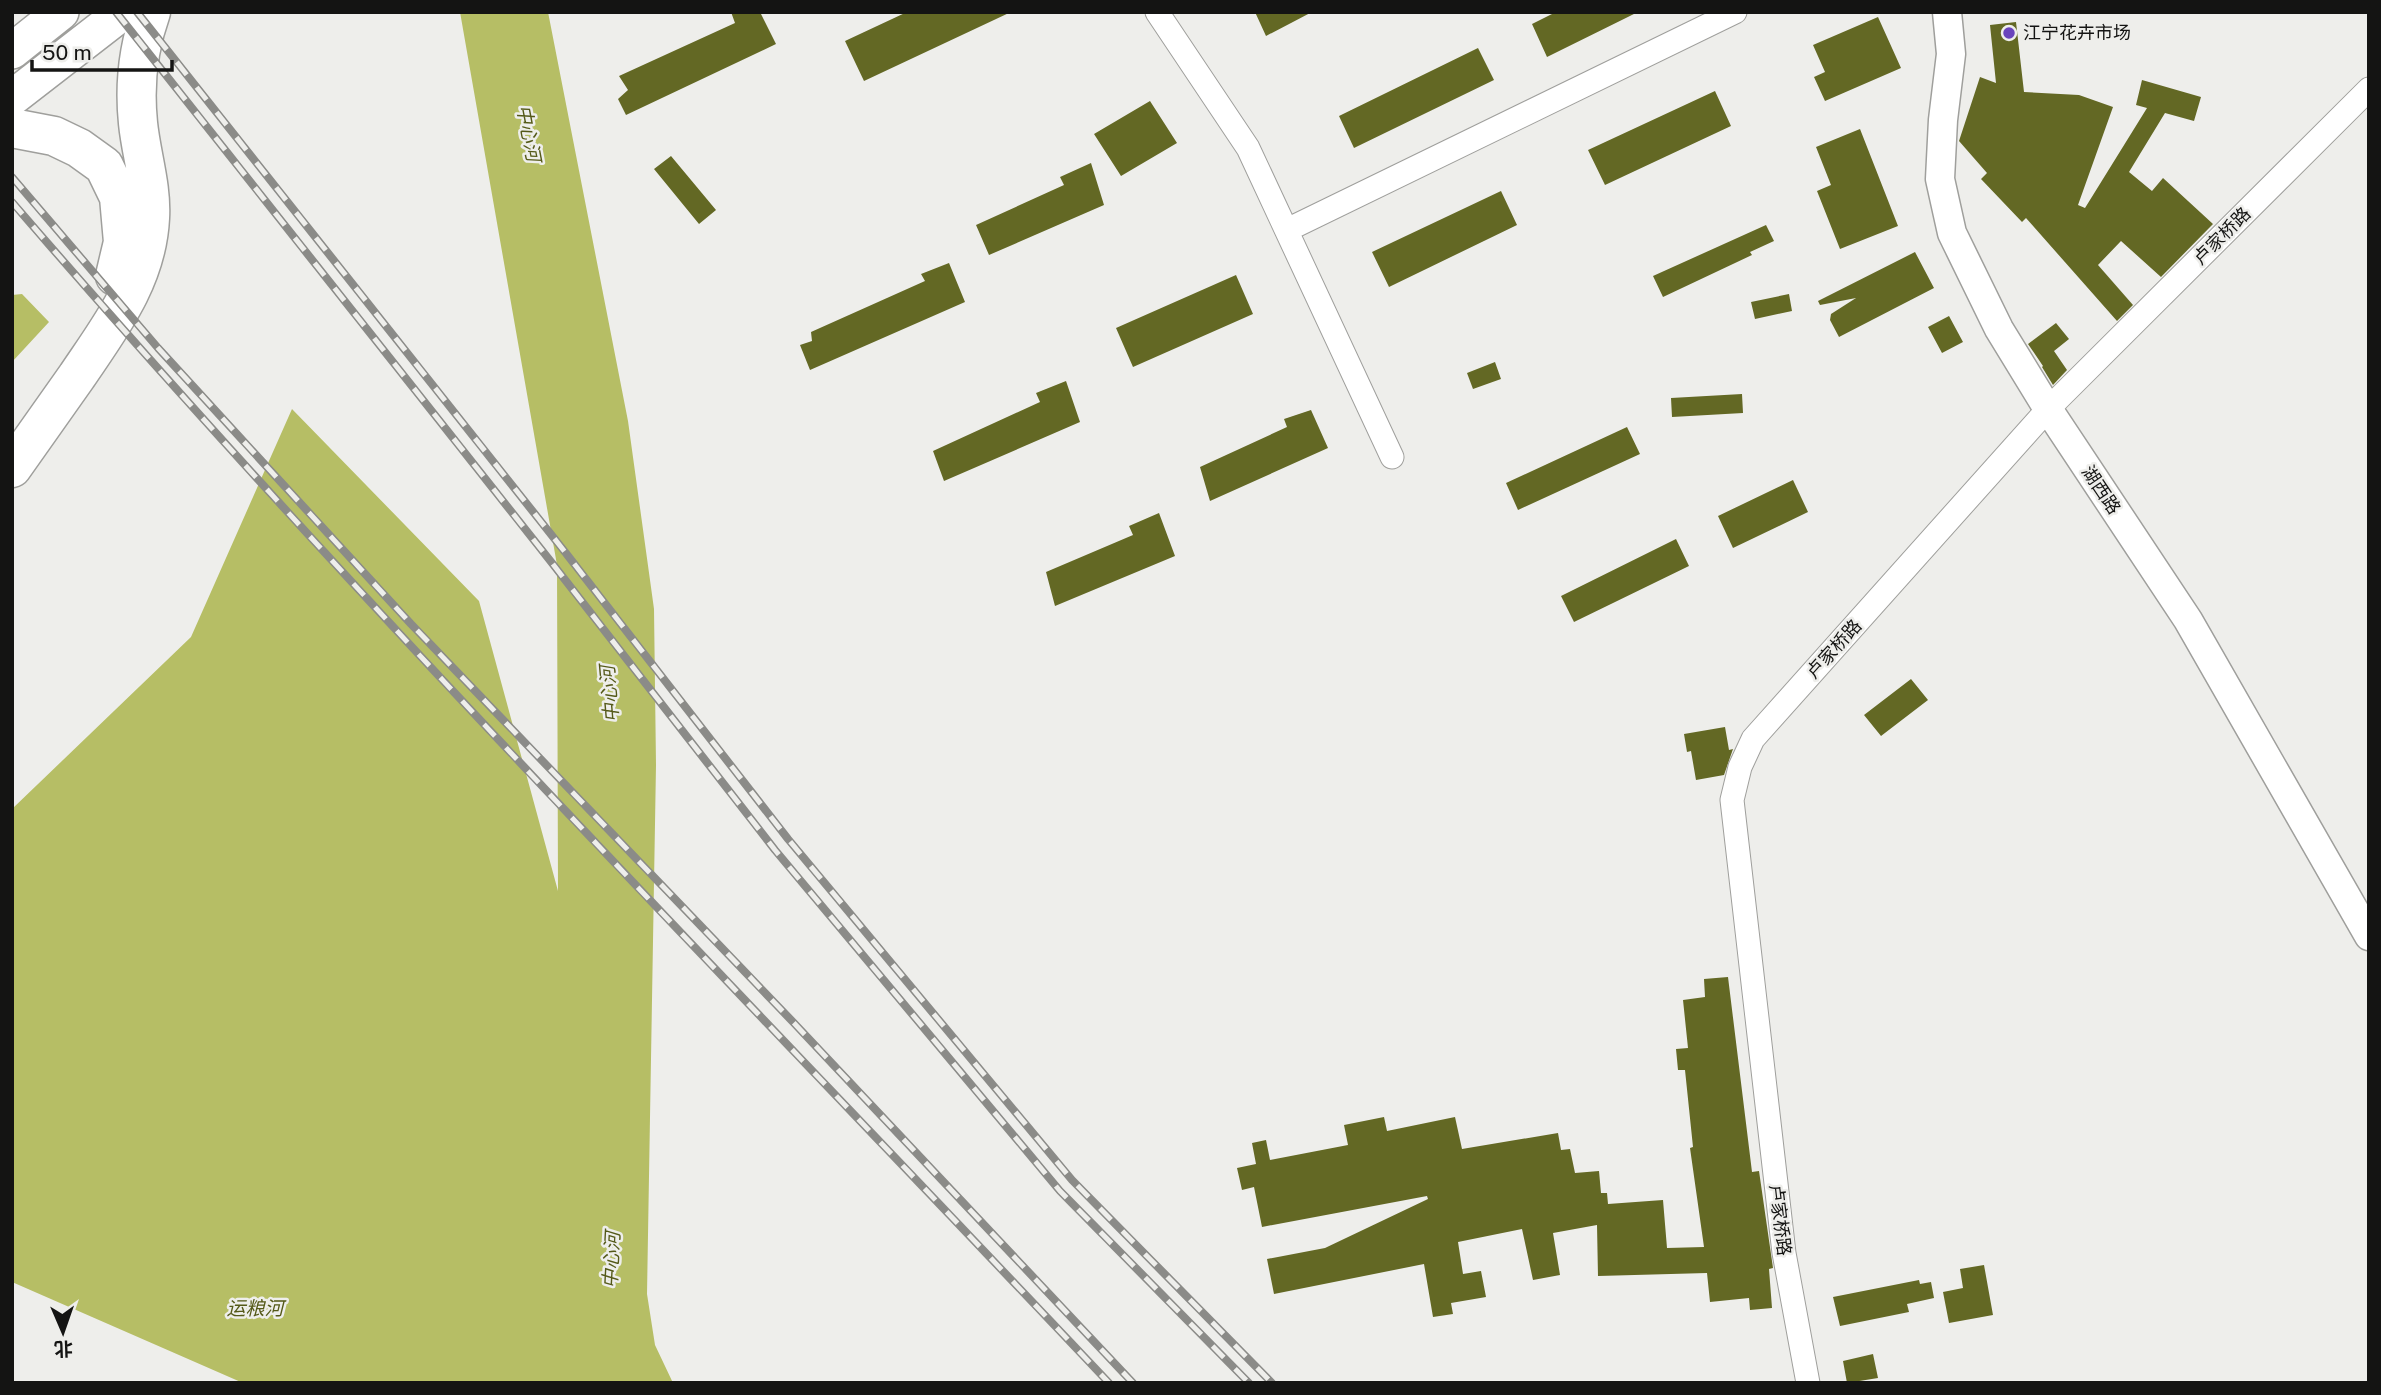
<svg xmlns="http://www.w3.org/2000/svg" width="2381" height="1395" viewBox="0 0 2381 1395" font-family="'Public Sans','Noto Sans SC',sans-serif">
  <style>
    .water { fill: #b6be65 }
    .building { fill: #636824 }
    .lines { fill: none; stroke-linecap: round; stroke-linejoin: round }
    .minor-casing { stroke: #9f9f9c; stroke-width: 25 }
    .tertiary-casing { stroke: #9f9f9c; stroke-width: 31 }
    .primary-casing { stroke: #9f9f9c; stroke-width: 38 }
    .motorway-casing { stroke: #9f9f9c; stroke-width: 41 }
    .minor { stroke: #fff; stroke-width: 23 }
    .tertiary { stroke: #fff; stroke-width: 28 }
    .primary { stroke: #fff; stroke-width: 35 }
    .motorway { stroke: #fff; stroke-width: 38 }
    .rail-casing { stroke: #8b8b88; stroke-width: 8 }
    .rail { stroke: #eeeeeb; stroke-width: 5; stroke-dasharray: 16; stroke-linecap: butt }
    .poi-dot { fill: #6a44bc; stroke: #eeeeeb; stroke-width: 2.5 }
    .labels { text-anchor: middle; stroke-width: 5; stroke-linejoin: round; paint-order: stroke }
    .poi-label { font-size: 18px; fill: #141413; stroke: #eeeeeb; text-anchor: start }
    .street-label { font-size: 18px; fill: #141413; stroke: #eeeeeb }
    .water-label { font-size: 19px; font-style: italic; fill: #545918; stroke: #eeeeeb }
  </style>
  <rect width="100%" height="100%" fill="#eeeeeb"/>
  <path class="water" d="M460 12H548L628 421 654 609 656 765 647 1294 655 1345 673 1383H243L12 1282V809L191 637 292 409 479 601 558 891 557 565Z
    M22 294 49 322 12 362V295Z"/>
  <path class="building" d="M731 12H760L776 44 626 115 618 99 628 90 619 76 735 23Z
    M907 12H1011L864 81 845 41Z
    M1255 12H1312L1266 36Z
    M1556 12H1638L1547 57 1532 24Z
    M1878 17 1901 68 1825 101 1814 77 1825 72 1813 45Z
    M2016 22 2024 92 2079 95 2113 107 2078 205 2085 208 2147 108 2136 105 2142 80 2201 97 2194 121 2165 113 2129 172 2152 191 2163 178 2213 224 2161 277 2121 241 2098 265 2133 305 2117 321 2026 218 2022 222 1981 179 1987 173 1959 141 1980 77 1996 83 1990 25Z
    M1478 48 1494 80 1354 148 1339 116Z
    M1715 91 1731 126 1605 185 1588 150Z
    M1150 101 1177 143 1121 176 1094 134Z
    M1860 129 1898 226 1840 249 1817 191 1831 185 1816 147Z
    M671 156 716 210 699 224 654 169Z
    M1091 163 1104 205 989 255 976 225 1064 185 1060 177Z
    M1501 191 1517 225 1389 287 1372 252Z
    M1766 225 1774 241 1750 252 1752 255 1663 297 1653 276Z
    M1915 252 1934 288 1839 337 1830 320 1831 314 1856 298 1820 305 1818 301Z
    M949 263 965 302 810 370 800 345 812 341 811 332 925 281 921 274Z
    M1236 275 1253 314 1133 367 1116 328Z
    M1789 294 1792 311 1755 319 1751 302Z
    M1949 316 1963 342 1942 353 1928 327Z
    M2056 323 2069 339 2054 351 2067 370 2053 385 2042 367 2043 366 2028 344Z
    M1495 362 1501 379 1473 389 1467 373Z
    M1066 381 1080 422 944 481 933 451 1040 402 1036 393Z
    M1742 394 1743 413 1672 417 1671 398Z
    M1311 410 1328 448 1210 501 1200 467 1287 427 1284 419Z
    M1627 427 1640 454 1518 510 1506 483Z
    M1793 480 1808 512 1733 548 1718 516Z
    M1159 513 1175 556 1055 606 1046 572 1133 535 1129 526Z
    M1676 539 1689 566 1574 622 1561 596Z
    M1911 679 1928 700 1881 736 1864 715Z
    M1725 727 1729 750 1733 749 1724 775 1696 780 1691 751 1687 752 1684 734Z
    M1728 977 1752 1172 1759 1171 1773 1268 1769 1269 1772 1308 1750 1310 1749 1298 1710 1302 1707 1273 1598 1276 1597 1225 1553 1233 1560 1275 1533 1280 1522 1229 1458 1242 1463 1274 1481 1271 1486 1297 1451 1303 1453 1314 1433 1317 1424 1264 1274 1294 1267 1259 1325 1248 1428 1199 1427 1196 1262 1227 1254 1187 1242 1190 1237 1168 1256 1164 1252 1143 1266 1140 1270 1160 1348 1145 1344 1125 1384 1117 1387 1131 1455 1117 1462 1149 1558 1133 1561 1150 1570 1149 1575 1173 1599 1171 1601 1193H1607L1608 1204 1663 1200 1667 1248 1704 1247 1690 1148 1693 1147 1685 1070H1678L1676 1049 1688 1048 1683 1000 1705 997 1704 979Z
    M1984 1265 1993 1315 1949 1323 1943 1292 1963 1288 1960 1269Z
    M1919 1280 1920 1284 1931 1282 1934 1298 1907 1304 1909 1312 1840 1326 1833 1297Z
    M1873 1354 1878 1378 1847 1383 1843 1361Z"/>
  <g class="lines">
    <g class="minor-casing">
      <path id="minor" d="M1157 12 1248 148 1392 457
        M1287 230 1735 12
        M1808 1383 1784 1253 1732 800 1740 767 1753 739 2048 409 2369 89"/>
    </g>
    <g class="tertiary-casing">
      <path id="tertiary" d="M1947 12 1951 54 1943 120 1940 179 1952 233 1999 329 2048 409 2188 620 2369 936"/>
    </g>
    <g class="primary-casing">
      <path id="primary" d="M12 51 61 12
        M12 98 123 12"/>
    </g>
    <g class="motorway-casing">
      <path id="motorway" d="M12 128 54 136 79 148 104 166 119 197 123 242 115 276
        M12 468C34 437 55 407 77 376 110 327 147 280 150 218 152 186 141 154 138 123 134 84 138 48 151 12"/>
    </g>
    <use href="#minor" class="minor"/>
    <use href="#tertiary" class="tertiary"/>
    <use href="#primary" class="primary"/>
    <use href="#motorway" class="motorway"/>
    <g class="rail-casing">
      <path id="rail" d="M116 12 552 563 775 850 1060 1191 1249 1383
        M137 12 565 552 788 839 1072 1180 1272 1383
        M12 177 158 348 411 624 793 1022 1133 1383
        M12 202C363 609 740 992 1109 1383"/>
    </g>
    <use href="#rail" class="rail"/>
  </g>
  <circle class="poi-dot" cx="2009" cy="33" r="7"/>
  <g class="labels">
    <g class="poi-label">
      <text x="2023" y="39">江宁花卉市场</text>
    </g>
    <g class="street-label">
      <text transform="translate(2222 236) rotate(-45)" y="6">卢家桥路</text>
      <text transform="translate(2101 490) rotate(56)" y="6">湖西路</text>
      <text transform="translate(1834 649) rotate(-48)" y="6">卢家桥路</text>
      <text transform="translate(1780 1220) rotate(83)" y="6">卢家桥路</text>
    </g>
    <g class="water-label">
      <text transform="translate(529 133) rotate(79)" y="7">中心河</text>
      <text transform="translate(609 694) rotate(-95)" y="7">中心河</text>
      <text transform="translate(611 1260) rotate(-87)" y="7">中心河</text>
      <text x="255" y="1315">运粮河</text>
    </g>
  </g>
  <rect width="2381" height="1395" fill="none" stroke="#141413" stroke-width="28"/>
  <g transform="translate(63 1332) rotate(178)" stroke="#eeeeeb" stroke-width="5" paint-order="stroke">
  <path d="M0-5L12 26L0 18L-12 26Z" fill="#141413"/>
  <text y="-10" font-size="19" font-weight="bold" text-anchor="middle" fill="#141413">北</text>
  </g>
  <path d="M32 60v10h140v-10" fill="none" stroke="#141413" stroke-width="3.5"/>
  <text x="42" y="60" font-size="21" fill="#141413" stroke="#eeeeeb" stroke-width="5" paint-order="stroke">50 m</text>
</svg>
